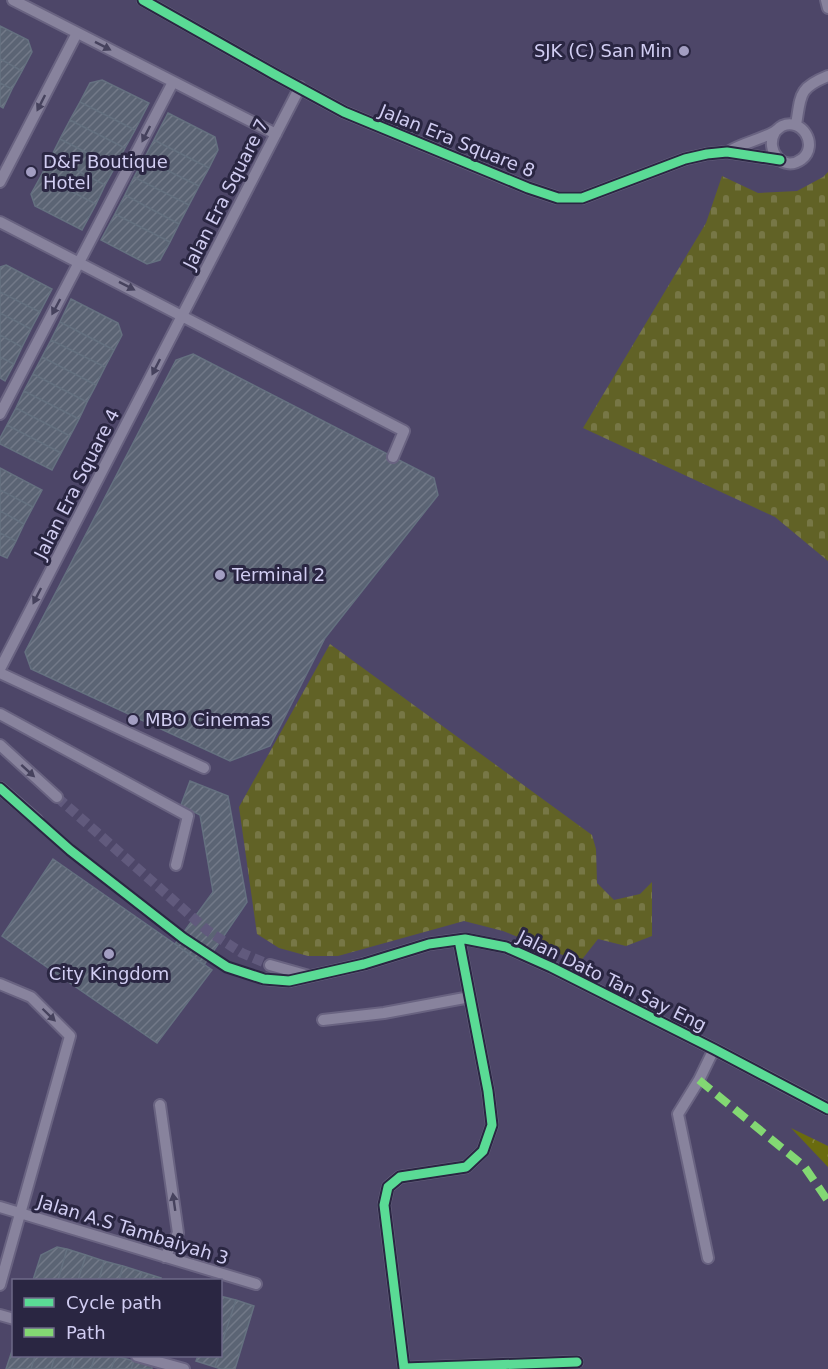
<svg xmlns="http://www.w3.org/2000/svg" width="828" height="1369" viewBox="0 0 828 1369" font-family="'DejaVu Sans',sans-serif">
  <style>
    .forest { fill: url(#forest-crowns) }
    .cemetery { fill: url(#cemetery-stones) }
    .building { fill: url(#building-hatch); stroke: #657180; stroke-width: 1.5 }
    .lines { fill: none; stroke-linecap: round; stroke-linejoin: round }
    .minor-tunnel { stroke: #615a7d; stroke-width: 10; stroke-dasharray: 10 5; stroke-linecap: butt }
    .minor-casing { stroke: #696381; stroke-width: 14 }
    .minor { stroke: #88839d; stroke-width: 10 }
    .quiet { stroke: #83d873; stroke-width: 8; stroke-dasharray: 15 8; stroke-linecap: butt }
    .cycleway-casing { stroke: #2a2642; stroke-width: 13 }
    .cycleway { stroke: #5adb95; stroke-width: 9 }
    .oneway { fill: #46425d }
    .poi-dot { fill: #a39ec2; stroke: #2a2642; stroke-width: 2 }
    .labels { text-anchor: middle; stroke-width: 6; stroke-linejoin: round; paint-order: stroke }
    .poi-label { font-size: 18px; fill: #d1cdf2; stroke: #2a2642; text-anchor: start }
    .street-label { font-size: 18px; fill: #d1cdf2; stroke: #2a2642 }
  </style>
  <defs>
    <pattern id="forest-crowns" width="20" height="18" patternUnits="userSpaceOnUse" patternTransform="scale(1.5)"><rect width="20" height="18" fill="#6a6b0e"/><path d="M2 6a3 3 0 1 1 6 0M12 15a3 3 0 1 1 6 0" fill="none" stroke="#85863d"/></pattern>
    <pattern id="cemetery-stones" width="16" height="16" patternUnits="userSpaceOnUse" patternTransform="scale(1.5)"><rect width="16" height="16" fill="#616226"/><path d="M2 7V4a2 2 0 0 1 4 0v3zM10 15v-3a2 2 0 0 1 4 0v3z" fill="#777746"/></pattern>
    <pattern id="building-hatch" width="6" height="6" patternUnits="userSpaceOnUse" patternTransform="scale(1.5)"><rect width="6" height="6" fill="#5b6474"/><path d="M-1 1l2-2M0 6l6-6M5 7l2-2" fill="none" stroke="#727988"/></pattern>
  </defs>
  <rect width="100%" height="100%" fill="#4d4668"/>
  <path class="forest" d="M791 1128 828 1146V1167Z"/>
  <path class="cemetery" d="M828 172V561L775 517 583 428 706 223 722 176 758 193 797 191 823 177Z
    M330 644 592 835 596 849 597 883 614 900 640 894 652 882V936L626 946 598 939 580 962 503 931 464 921 338 956H308L279 948 257 934 239 807Z"/>
  <path class="building" d="M0 26 28 40 32 52 22 71 0 59Z
    M0 59 22 71 12 89 0 83Z
    M102 80 149 103 135 130 80 102 90 83Z
    M0 83 12 89 3 108 0 106Z
    M80 102 135 130 125 148 70 120Z
    M168 113 215 137 218 150 209 168 154 140Z
    M70 120 125 148 115 167 60 139Z
    M60 139 115 167 105 185 51 157Z
    M154 140 209 168 199 186 144 159Z
    M51 157 105 185 96 204 41 176Z
    M144 159 199 186 189 205 134 177Z
    M41 176 96 204 82 230 35 206 31 194Z
    M134 177 189 205 179 224 125 195Z
    M125 195 179 224 170 242 115 214Z
    M115 214 170 242 160 260 147 264 101 240Z
    M6 265 52 289 40 312 0 292V267Z
    M0 292 40 312 31 329 0 313Z
    M71 299 118 323 122 335 114 350 60 322Z
    M0 313 31 329 22 347 0 335Z
    M60 322 114 350 105 367 51 340Z
    M0 335 22 347 14 364 0 357Z
    M51 340 105 367 96 385 42 357Z
    M193 354 434 478 438 495 325 638 270 746 230 761 31 669 25 652 176 360Z
    M0 357 14 364 5 381 0 378Z
    M42 357 96 385 87 402 33 374Z
    M33 374 87 402 79 419 24 391Z
    M24 391 79 419 70 436 16 408Z
    M16 408 70 436 61 453 7 425Z
    M7 425 61 453 52 470 0 444V438Z
    M0 468 42 490 33 507 0 490Z
    M0 490 33 507 24 524 0 511Z
    M0 511 24 524 16 541 0 533Z
    M0 533 16 541 7 558 0 555Z
    M190 781 228 796 247 902 204 965 175 944 213 892 200 815 181 805Z
    M53 859 212 970 157 1043 2 936Z
    M57 1247 67 1249 58 1280H33L41 1255Z
    M67 1249 86 1255 78 1280H58Z
    M86 1255 104 1261 99 1280H78Z
    M104 1261 123 1266 119 1280H99Z
    M123 1266 142 1272 139 1280H119Z
    M142 1272 161 1278 160 1280H139Z
    M220 1296 236 1300 220 1349Z
    M236 1300 254 1306 235 1369H221L215 1367 219 1356H220V1349Z
    M14 1345V1356H35L31 1369H6Z
    M35 1356H55L51 1369H31Z
    M55 1356H75L71 1369H51Z
    M75 1356H95L91 1369H71Z
    M95 1356H116L111 1369H91Z
    M116 1356 134 1361 131 1369H111Z
    M198 1356H219L215 1367 196 1361Z
    M134 1361 152 1366V1369H131Z"/>
  <g class="lines">
    <path class="minor-tunnel" d="M57 797 208 931 242 953 270 965
      M37 820 70 850 183 938 227 967 264 979"/>
    <g class="minor-casing">
      <path id="minor" d="M13 0 276 134
        M143 0 274 74 344 112 528 188 558 198H582L685 159 707 154 727 152 780 160
        M826 0 828 8
        M796 125C801 95 798 88 828 76
        M728 152C742 143 760 140 774 132 779 129 777 129 782 126 802 117 819 145 802 159 784 173 764 151 775 132
        M0 182 77 33
        M0 222 404 431 393 457
        M0 414 173 82
        M0 669 300 87
        M0 673 204 768
        M0 714 188 816 176 865
        M0 745 57 797
        M0 788 37 820
        M459 940 488 1091 492 1125 483 1151 466 1167 400 1177 388 1187 384 1205 404 1368 577 1362
        M270 965 309 976
        M264 979 289 981 364 964 429 944 465 939 506 947 551 967 714 1049 828 1109
        M0 984 31 997 70 1036 0 1285
        M323 1020 384 1013 470 997
        M160 1105 178 1233 165 1257
        M0 1207 256 1284
        M708 1258 678 1114 699 1080 714 1049
        M0 1315 14 1319
        M137 1356 184 1369"/>
    </g>
    <use href="#minor" class="minor"/>
    <path class="quiet" d="M699 1080 804 1166 828 1201"/>
    <g class="cycleway-casing">
      <path id="cycleway" d="M143 0 274 74 344 112 528 188 558 198H582L685 159 707 154 727 152 780 160
        M0 788 70 850 183 938 227 967 264 979 289 981 364 964 429 944 465 939 506 947 551 967 714 1049 828 1109
        M459 940 488 1091 492 1125 483 1151 466 1167 400 1177 388 1187 384 1205 404 1368 577 1362"/>
    </g>
    <use href="#cycleway" class="cycleway"/>
  </g>
  <defs><path id="oneway-solid" d="M-6-.8H1V-3.2L6.5 0L1 3.2V.8H-6Z" transform="scale(1.5)"/></defs>
  <g class="oneway">
    <use href="#oneway-solid" transform="translate(103 46) rotate(27)"/>
    <use href="#oneway-solid" transform="translate(41 103) rotate(117)"/>
    <use href="#oneway-solid" transform="translate(146 134) rotate(117)"/>
    <use href="#oneway-solid" transform="translate(127 286) rotate(27)"/>
    <use href="#oneway-solid" transform="translate(56 307) rotate(118)"/>
    <use href="#oneway-solid" transform="translate(156 367) rotate(117)"/>
    <use href="#oneway-solid" transform="translate(37 596) rotate(117)"/>
    <use href="#oneway-solid" transform="translate(28 771) rotate(42)"/>
    <use href="#oneway-solid" transform="translate(49 1015) rotate(44)"/>
    <use href="#oneway-solid" transform="translate(174 1202) rotate(-98)"/>
  </g>
  <g class="poi-dot">
    <circle cx="684" cy="51" r="6"/>
    <circle cx="31" cy="172" r="6"/>
    <circle cx="220" cy="575" r="6"/>
    <circle cx="133" cy="720" r="6"/>
    <circle cx="109" cy="954" r="6"/>
  </g>
  <g class="labels">
    <g class="poi-label">
      <text x="672" y="57" text-anchor="end">SJK (C) San Min</text>
      <text x="43" y="168">D&amp;F Boutique<tspan x="43" dy="21">Hotel</tspan></text>
      <text x="232" y="581">Terminal 2</text>
      <text x="145" y="726">MBO Cinemas</text>
      <text x="109" y="980" text-anchor="middle">City Kingdom</text>
    </g>
    <g class="street-label">
      <text transform="translate(457 141) rotate(22)" y="6">Jalan Era Square 8</text>
      <text transform="translate(226 194) rotate(-63)" y="6">Jalan Era Square 7</text>
      <text transform="translate(77 484) rotate(-63)" y="6">Jalan Era Square 4</text>
      <text transform="translate(612 981) rotate(26)" y="6">Jalan Dato Tan Say Eng</text>
      <text transform="translate(133 1230) rotate(17)" y="6">Jalan A.S Tambaiyah 3</text>
    </g>
  </g>
  <rect x="12" y="1279" width="210" height="78" fill="#2a2642" stroke="#6d6988" stroke-width="1.5"/>
  <rect x="24" y="1298" width="30" height="9" fill="#5adb95" stroke="#6d6988" stroke-width="1.5"/>
  <text x="66" y="1309" font-size="18" fill="#d1cdf2">Cycle path</text>
  <rect x="24" y="1328" width="30" height="9" fill="#83d873" stroke="#6d6988" stroke-width="1.5"/>
  <text x="66" y="1339" font-size="18" fill="#d1cdf2">Path</text>
</svg>
